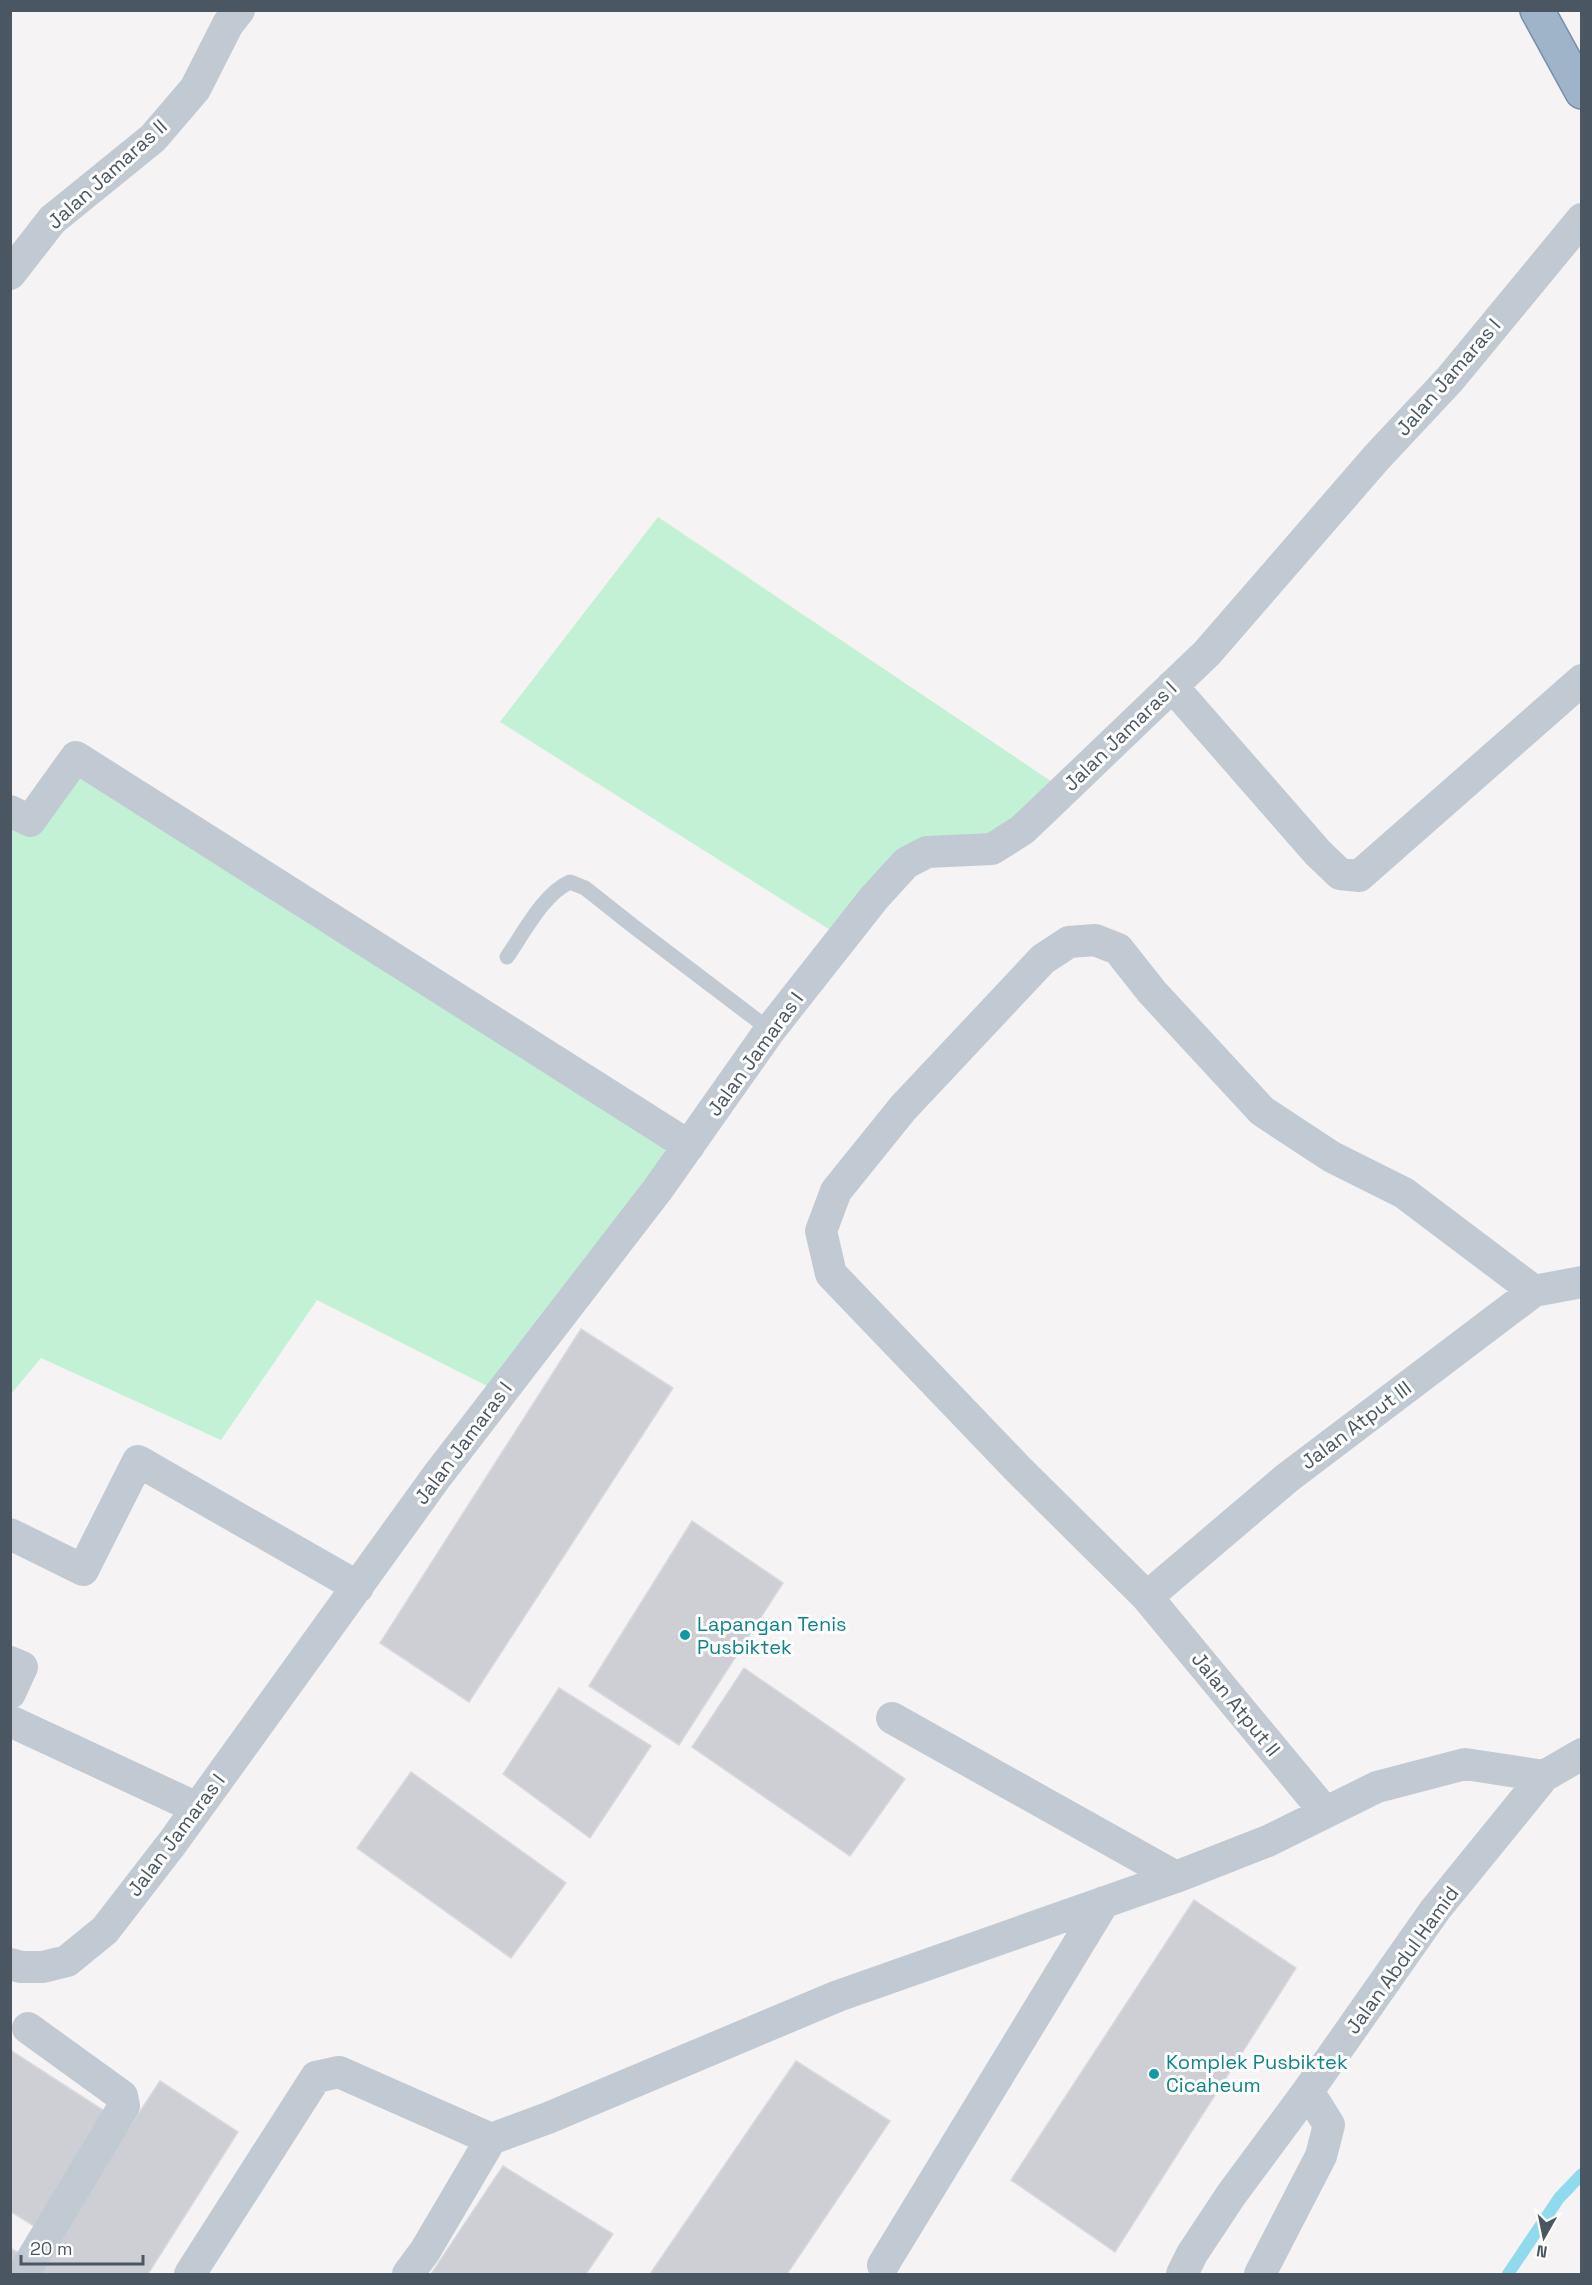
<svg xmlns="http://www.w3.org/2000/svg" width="1592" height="2285" viewBox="0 0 1592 2285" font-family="'Space Grotesk',sans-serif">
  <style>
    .green { fill: #c3f1d5 }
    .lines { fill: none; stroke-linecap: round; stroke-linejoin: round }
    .stream { stroke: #90daee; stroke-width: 12 }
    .building { fill: #cdcfd5; stroke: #d7d9de; stroke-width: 1.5 }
    .trunk-casing { stroke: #7690ad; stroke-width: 36 }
    .service { stroke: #c1cad2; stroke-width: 15 }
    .minor { stroke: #c1cad2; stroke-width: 32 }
    .trunk { stroke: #9fb4c9; stroke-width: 33 }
    .culture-dot { fill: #0f9aa8; stroke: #fff; stroke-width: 2 }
    .labels { text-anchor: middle; stroke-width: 6; stroke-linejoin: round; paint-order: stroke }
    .street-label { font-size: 20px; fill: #4a5661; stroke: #fff }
    .culture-label { font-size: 20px; fill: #0d838f; stroke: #fff; text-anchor: start }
  </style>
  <rect width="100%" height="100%" fill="#f5f3f3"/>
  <path class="green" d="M658 517 1064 790 1022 830 906 863 843 938 500 722Z
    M76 757 689 1146 501 1393 317 1300 221 1440 41 1358 11 1394V811L30 821Z"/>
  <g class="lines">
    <path class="stream" d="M1508 2274 1559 2198 1582 2174"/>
  </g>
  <path class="building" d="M581 1329 673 1388 469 1702 380 1643Z
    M692 1521 783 1583 679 1745 589 1686Z
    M744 1668 905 1779 850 1856 692 1747Z
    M559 1688 651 1746 590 1838 503 1774Z
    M411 1772 566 1883 511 1958 357 1848Z
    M1194 1900 1296 1968 1115 2252 1011 2180Z
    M10 2050 109 2114 37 2228 10 2211Z
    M796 2061 890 2121 787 2274H650Z
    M160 2081 238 2132 148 2274H32Z
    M503 2166 613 2234 586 2274H431Z
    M10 2248 19 2253 10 2267Z"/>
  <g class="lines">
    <g class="trunk-casing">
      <path id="trunk" d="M1537 10 1582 92"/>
    </g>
    <path class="service" d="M507 957C523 934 544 893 570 882L585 888 633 926 770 1030"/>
    <path class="minor" d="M10 274 52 220 153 138 195 89 228 24 239 10
      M1172 686 1318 853 1340 874 1359 876 1582 680
      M10 811 30 821 76 757 689 1146
      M10 1534 83 1570 138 1461 358 1587
      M1147 1597 1287 1478 1534 1291 1582 1282
      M10 1662 22 1667 10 1693
      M892 1718 1176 1877
      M10 1721 197 1808
      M1325 1812 1147 1597 1017 1468 831 1274 821 1231 836 1191 903 1108 1043 959 1069 942 1095 940 1118 949 1152 992 1262 1111 1332 1157 1404 1193 1534 1291
      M10 1964 21 1967H43L67 1961 105 1930 173 1842 437 1476 658 1189 770 1030 874 898 906 863 927 852 992 849 1022 830 1040 813 1207 653 1377 457 1450 379 1582 219
      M883 2265 1104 1902
      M23 2274 124 2106 122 2096 28 2028
      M190 2274 316 2077 339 2072 491 2139
      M408 2274 425 2251 491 2139 548 2118 838 1996 1176 1877 1268 1841 1377 1787 1465 1764 1544 1776
      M1182 2274 1192 2254 1231 2195 1308 2091 1435 1910 1544 1776 1582 1754
      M1260 2274 1321 2156 1329 2125 1308 2091"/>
    <use href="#trunk" class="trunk"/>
  </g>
  <g class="culture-dot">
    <circle cx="685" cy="1635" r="6"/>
    <circle cx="1154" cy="2074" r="6"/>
  </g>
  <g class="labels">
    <g class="street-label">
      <text transform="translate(107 174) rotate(-42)" y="7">Jalan Jamaras II</text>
      <text transform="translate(1448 377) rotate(-49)" y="7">Jalan Jamaras I</text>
      <text transform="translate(1120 736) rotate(-44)" y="7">Jalan Jamaras I</text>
      <text transform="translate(755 1054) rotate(-54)" y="7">Jalan Jamaras I</text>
      <text transform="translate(1356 1425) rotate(-37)" y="7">Jalan Atput III</text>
      <text transform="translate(463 1443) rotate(-53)" y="7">Jalan Jamaras I</text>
      <text transform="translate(1236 1704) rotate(51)" y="7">Jalan Atput II</text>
      <text transform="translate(176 1835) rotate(-53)" y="7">Jalan Jamaras I</text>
      <text transform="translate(1402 1960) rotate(-54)" y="7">Jalan Abdul Hamid</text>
    </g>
    <g class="culture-label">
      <text x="697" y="1631">Lapangan Tenis<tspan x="697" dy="23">Pusbiktek</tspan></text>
      <text x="1166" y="2069">Komplek Pusbiktek<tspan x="1166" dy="23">Cicaheum</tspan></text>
    </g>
  </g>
  <rect width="1592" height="2285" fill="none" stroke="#4a5661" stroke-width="24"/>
  <g transform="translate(1544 2237) rotate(189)" stroke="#ffffff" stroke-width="4.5" paint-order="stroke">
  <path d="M0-4.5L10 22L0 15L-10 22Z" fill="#4a5661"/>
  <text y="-9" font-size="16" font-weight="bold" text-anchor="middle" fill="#4a5661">N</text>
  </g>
  <path d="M21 2255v9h122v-9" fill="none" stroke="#4a5661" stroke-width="3"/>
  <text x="30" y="2255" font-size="18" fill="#4a5661" stroke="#ffffff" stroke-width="4.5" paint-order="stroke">20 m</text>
</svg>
